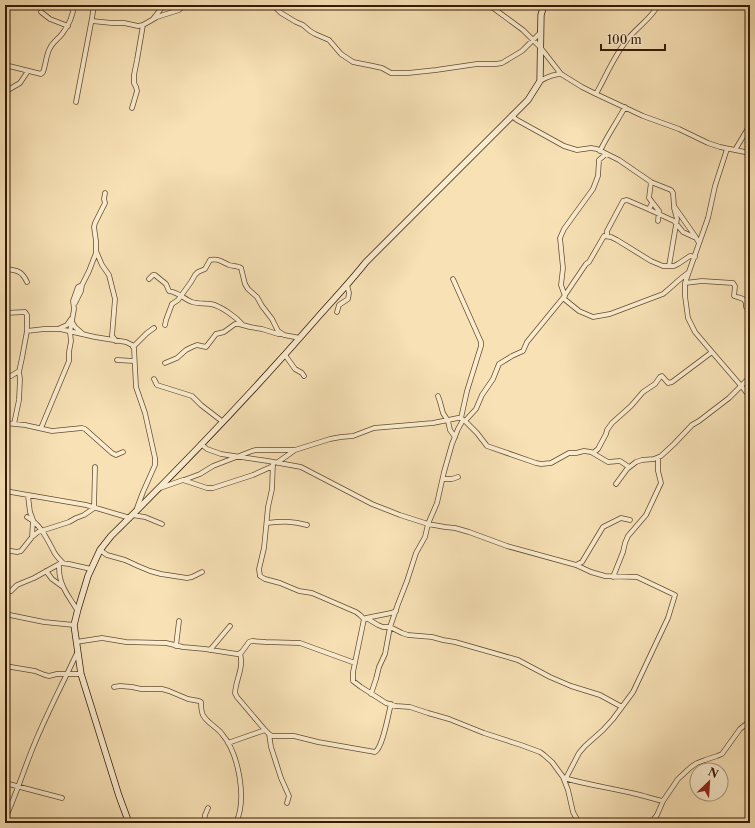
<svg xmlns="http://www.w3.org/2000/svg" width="755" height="828" viewBox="0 0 755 828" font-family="'Libre Caslon Text',serif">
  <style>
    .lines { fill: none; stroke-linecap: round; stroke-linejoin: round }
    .street-casing { stroke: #654c31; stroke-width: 5.5 }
    .secondary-casing { stroke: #341b05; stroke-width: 7 }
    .street { stroke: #faeccf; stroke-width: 4 }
    .secondary { stroke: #faeccf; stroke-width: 5.5 }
  </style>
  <rect width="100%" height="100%" fill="#f7e1b5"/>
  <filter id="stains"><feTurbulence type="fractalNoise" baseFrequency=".005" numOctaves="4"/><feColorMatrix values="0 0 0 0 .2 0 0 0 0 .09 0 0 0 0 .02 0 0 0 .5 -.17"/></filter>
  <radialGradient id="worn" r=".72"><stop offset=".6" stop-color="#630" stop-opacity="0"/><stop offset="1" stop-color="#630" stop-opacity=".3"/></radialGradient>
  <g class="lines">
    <g class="street-casing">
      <path id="street" d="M273 5 281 13 296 22 303 25 310 31 315 34 329 40 341 54 353 62 373 66 382 68 391 73H408L436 70 477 64H496L502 63 522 51 540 33
        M489 5 523 30 540 47 561 74 582 87 596 94 643 116 679 129 708 143 720 147 750 153
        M701 7 704 5
        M41 12 50 19 68 26
        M153 19 164 5
        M92 21 112 23H124L138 26 143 25 157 17 179 10 185 5
        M5 65 41 74 43 72C46 64 46 55 50 48 53 42 58 39 62 34 69 25 73 16 74 5
        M540 81C547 77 553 74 561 74
        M596 94C606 76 614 56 627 40 635 29 653 17 658 5
        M5 95 8 90 20 83 28 71
        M76 102 92 18 94 5
        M132 108 137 91 136 87 134 83V75L137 60 143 25
        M512 116 517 120 564 146 577 150 591 148 597 149 619 160 651 182 671 190 673 193 674 206 695 236 699 243
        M727 149 715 186 708 218 685 283V296L688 318 695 332 712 352 743 388 750 397
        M735 150 750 125
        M600 151C607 136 617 122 625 107
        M651 182 649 198 659 211 658 221
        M648 209 674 221 683 232 696 238
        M607 236V231L623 201 627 200 648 209H649L652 203
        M96 251 102 265 109 275 115 299 112 336 116 341
        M669 266 677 219 674 208
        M5 269C17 270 22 271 27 282
        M149 279 153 275H155L166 284 169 291C178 292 184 299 192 302 198 304 205 303 211 304 221 306 236 317 243 325
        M453 279 481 342V346L467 391 461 418
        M685 283 702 281 733 283 735 286 734 296C742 299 746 297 746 307L750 310
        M565 296 561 285 563 268 560 238 564 229 593 189 598 176 599 160 606 154
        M563 298 579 311 593 317 610 314 663 294C672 287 679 279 688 273
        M75 303 81 291 82 285 89 271 96 253V241L94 227 95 223 105 203 104 199 105 193
        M337 312 339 305 348 299 349 293 347 285
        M5 313 25 312 27 315V331L22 358 19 372 20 379 19 400 14 424
        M72 322 75 327 83 334
        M165 325 166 320 172 304 178 300 191 282 195 275 198 272 205 269 210 260C218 258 222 262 229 265 232 266 236 266 239 267L241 268 245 284 248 289 257 297 262 306 272 319 278 331 284 335 300 338
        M60 328 67 325 71 319
        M27 331 44 329H60L95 337 126 342 132 345 134 348 136 387 145 413 155 458V465L143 492 137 508
        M133 347 147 333 154 328
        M285 355 295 369 302 373 304 376
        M117 360 134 361
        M165 363 177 358 186 350 192 347 197 345 206 347 216 334 224 332 235 324H239L250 327 262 329 278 334H282
        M5 376H11L19 371
        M154 379 157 385 192 396 201 405 223 422
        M438 396 440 402 443 413 448 421 450 430 455 437
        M465 421 476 409 482 395 493 379 499 364 512 356 523 351 527 342 563 298 586 264 589 262 604 236 611 237 617 240 651 261 663 266H674L678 264 690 256 695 257
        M5 423 25 425 52 431 82 428 85 429 112 453 116 455 123 452
        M41 428 69 361V352L71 341 70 332 74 309 73 301 78 287 82 285
        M201 444 207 449 221 454 268 461 301 467 372 504 400 515 428 524 445 527 455 528 469 532 507 546 576 565 591 572 605 576 637 577 675 595 668 618 633 692 613 719 603 730 585 746 579 753 566 778
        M593 453 598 449 606 434 607 430 612 423 631 406 643 392 655 384 660 377 662 376 668 383 672 382 712 352
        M273 462 272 489 268 507 264 548 259 569 260 576 265 579 280 583 299 591 312 593 356 612 360 615 364 619 353 672V681L361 687 386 703 396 706 410 707 428 713 449 719 484 733 521 745 540 752 544 755 552 762 563 777 568 790 573 812 579 823
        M278 462 295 450 330 439 341 437 353 436 374 428 433 423 458 418H461L465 421 477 433 487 446 536 463 541 464 551 463 569 453H576L584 451 591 452 608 462 620 461 629 467
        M443 479H452L458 477
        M184 480 200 474 213 466 252 451 256 450H295
        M616 484 627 469 636 462 642 460 654 459 661 456 674 444 692 425 699 421 729 398 750 377
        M160 488 183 480 207 488H213L253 475 273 466
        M5 491 86 505 130 518
        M28 496 30 512 33 520 32 537
        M132 515 145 517 162 524
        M27 517C40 524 46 537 53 550 55 555 59 559 63 563
        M267 523C282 521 292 521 307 525
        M5 550 17 552 21 551 32 537 38 532 69 522 76 518 84 515 94 508 95 467
        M100 550 107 555 125 560 138 566 150 571 161 574 187 578 192 577 202 572
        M59 564C59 568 59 573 60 577 62 590 71 599 77 610
        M576 565 582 562 603 527 621 518 630 520
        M46 571 52 579 63 587
        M613 577 623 552 625 543 628 536 646 515 661 483 658 471V458
        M11 591 17 585 34 578 61 563 69 564 91 569
        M5 614 44 622 74 625
        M366 618 391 613 396 611
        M364 619H368L378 625 383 627H390L402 633 408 635 432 637 443 640 455 642 518 660 550 677 571 686 600 695 622 707
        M76 642 102 638 126 642 166 643 183 647 205 649 237 654 241 653 249 642 252 641 266 642 300 643 355 663
        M176 646 179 621
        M210 650 230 626
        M240 653C244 669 236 678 235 693L237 697 265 730 269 734 272 736H294L318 742 375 752C383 747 388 715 391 704
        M5 666 35 671 45 675 49 676 57 674H81
        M114 687 120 686 132 687 141 689H162L169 691 188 699 199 701 201 702C201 706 201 711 203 715 207 723 217 727 222 734 239 754 247 799 236 823
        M371 694 376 679 379 667 385 654 390 627 398 604 407 581 416 553 425 537 428 524 437 503 444 472 452 444 458 429 463 420
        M269 734 271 747 281 778 289 796 287 803
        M228 743 265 730
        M564 778C588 785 612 788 636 794 645 796 653 799 663 801
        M5 783 62 798
        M5 819C16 795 24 769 34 745 47 713 63 683 77 653
        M204 823 205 815 208 808
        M216 823 219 821
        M651 823 657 815 663 801 678 779 691 767 697 763 705 760 717 756 722 754 740 729 750 721"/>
    </g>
    <g class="secondary-casing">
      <path id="secondary" d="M129 823 119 796 81 674 74 625 78 609 88 576 100 550 111 536C182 466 252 393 318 317 334 299 351 281 366 262L528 100 540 81 541 15 544 5"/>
    </g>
    <use href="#street" class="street"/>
    <use href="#secondary" class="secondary"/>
  </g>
  <rect width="755" height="828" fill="none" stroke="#f7e1b5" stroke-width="20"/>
  <rect x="6" y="6" width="743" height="816" fill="none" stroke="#341b05" stroke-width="2"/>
  <rect x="10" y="10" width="735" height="808" fill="none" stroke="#341b05"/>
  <g transform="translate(709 782) rotate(25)"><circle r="19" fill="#faeccf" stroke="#ab987e"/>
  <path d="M0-3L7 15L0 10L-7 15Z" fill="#8f2418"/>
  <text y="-6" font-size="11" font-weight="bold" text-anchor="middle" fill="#341b05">N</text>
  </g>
  <path d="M601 44v6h64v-6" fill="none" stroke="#341b05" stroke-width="2"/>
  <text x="607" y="44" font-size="12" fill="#341b05" stroke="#faeccf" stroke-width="3" paint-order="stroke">100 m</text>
  <rect width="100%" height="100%" filter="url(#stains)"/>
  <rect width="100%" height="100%" fill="url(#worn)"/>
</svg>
